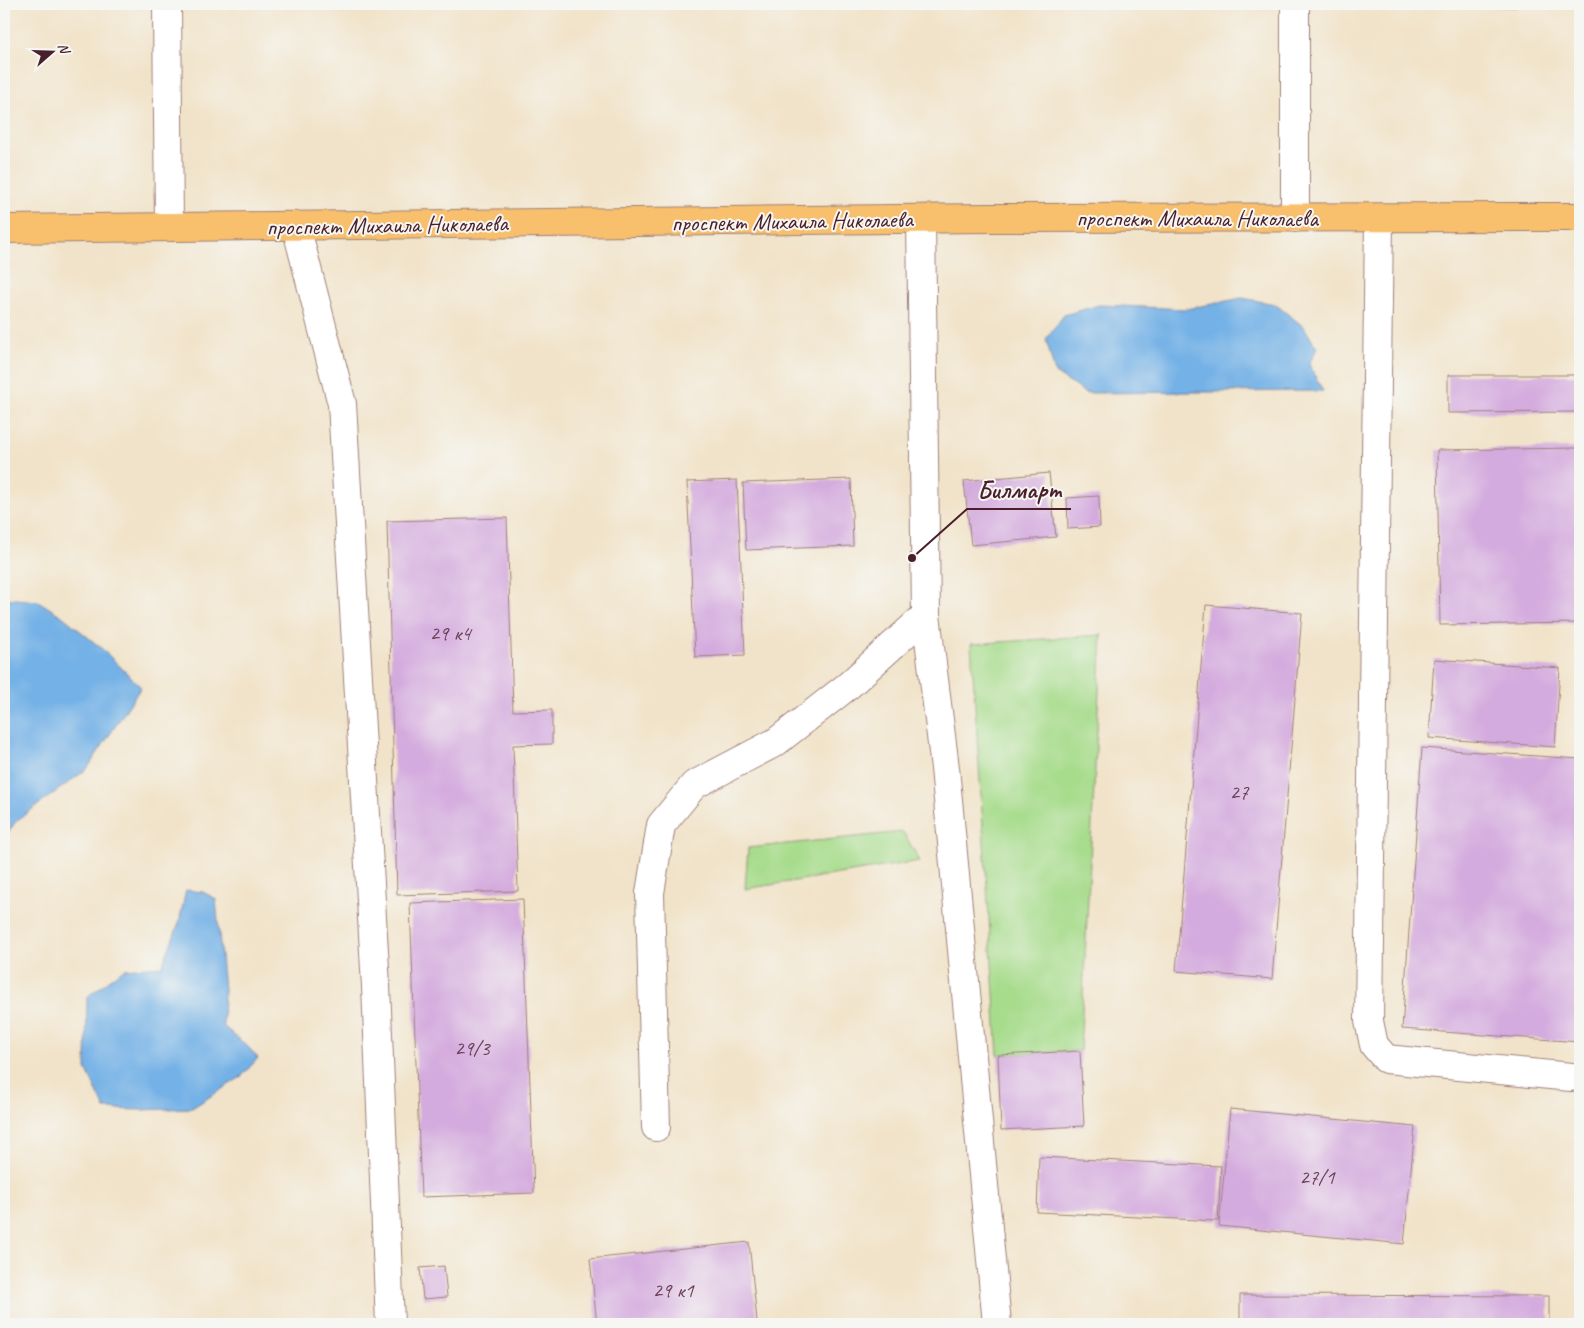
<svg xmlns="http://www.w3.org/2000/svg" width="1584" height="1328" viewBox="0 0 1584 1328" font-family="Caveat,sans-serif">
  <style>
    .green { fill: #a7dc8c; stroke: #787e5c }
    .water { fill: #73b1e6; stroke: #5e6888 }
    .building { fill: #d4abde }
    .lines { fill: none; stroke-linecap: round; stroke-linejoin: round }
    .minor-casing { stroke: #9e817a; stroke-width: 30 }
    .major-casing { stroke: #9e817a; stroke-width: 30 }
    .minor { stroke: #fff; stroke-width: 28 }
    .major { stroke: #f8bf6c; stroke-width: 28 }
    .labels { text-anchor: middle; stroke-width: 4; stroke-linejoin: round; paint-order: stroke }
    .number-label { font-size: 21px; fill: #6c4258 }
    .street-label { font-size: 24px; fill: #4a1f2b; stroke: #f6f6f2 }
    .leader { fill: none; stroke: #4a1f2b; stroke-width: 2 }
    .callout-dot { fill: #4a1f2b; stroke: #f6f6f2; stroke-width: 2 }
    .callout-label { font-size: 25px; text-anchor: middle; font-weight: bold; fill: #4a1f2b; stroke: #f6f6f2; stroke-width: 4; stroke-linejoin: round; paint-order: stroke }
  </style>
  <rect width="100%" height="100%" fill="#f6f6f2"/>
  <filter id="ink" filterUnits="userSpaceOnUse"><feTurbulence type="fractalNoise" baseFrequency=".02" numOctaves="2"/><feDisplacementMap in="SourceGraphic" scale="10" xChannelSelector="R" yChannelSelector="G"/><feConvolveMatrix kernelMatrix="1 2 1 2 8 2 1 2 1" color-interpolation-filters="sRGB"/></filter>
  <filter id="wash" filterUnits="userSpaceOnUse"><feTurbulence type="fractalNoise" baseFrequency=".0096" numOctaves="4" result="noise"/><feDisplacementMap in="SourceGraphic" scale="20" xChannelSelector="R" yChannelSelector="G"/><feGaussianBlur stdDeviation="1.12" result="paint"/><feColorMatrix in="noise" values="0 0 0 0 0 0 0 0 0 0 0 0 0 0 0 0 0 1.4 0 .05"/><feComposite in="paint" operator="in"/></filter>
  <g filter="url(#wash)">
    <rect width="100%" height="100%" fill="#f1e3c9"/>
    <path class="green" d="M1102 635 1080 1051 998 1055 971 644Z
      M903 832 920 861 745 889 748 848Z"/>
    <path class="water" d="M1242 298 1275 304 1304 327 1317 348 1309 364 1323 391 1085 393 1055 373 1046 339 1064 315 1099 305 1186 309Z
      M4 598 38 601 62 616 100 647 141 687 87 769 16 821 4 839Z
      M186 890 203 892 216 899 224 990 223 1026 247 1046 258 1058 241 1077 192 1108 141 1110 105 1109 86 1069 87 997 124 969 162 966 179 923Z"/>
    <g id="blocks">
      <path class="building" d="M1436 4H1517V7L1436 5Z
        M1541 4H1580V6H1541Z
        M1448 375H1580V412L1448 413Z
        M1580 448V623L1440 625 1437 450Z
        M1049 473 1056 537 971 545 964 481Z
        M851 479 853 546 746 550 743 483Z
        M737 480 745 655 695 657 687 482Z
        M1099 496 1100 527 1068 529 1067 498Z
        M507 518 513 711 552 710V744L513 745 518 891 397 895 387 521Z
        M1206 605 1302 613 1272 979 1176 971Z
        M1434 659 1560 668 1555 747 1429 738Z
        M1422 748 1580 759V1042L1402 1029Z
        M523 899 534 1193 421 1197 410 903Z
        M1080 1051 1084 1126 1001 1130 998 1055Z
        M1230 1109 1415 1127 1404 1244 1219 1226Z
        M1039 1157 1221 1166 1218 1221 1037 1212Z
        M749 1242 757 1321 725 1324H597L590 1259Z
        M444 1266 447 1297 423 1299 420 1268Z
        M1240 1295 1549 1296V1324H1240Z"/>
    </g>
  </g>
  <g filter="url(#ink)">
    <use href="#blocks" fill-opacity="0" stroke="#9e817a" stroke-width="1"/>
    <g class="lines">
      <g class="minor-casing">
        <path id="minor" d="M167 4 169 227
          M1295 218V4
          M1379 218 1369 1021 1374 1045 1386 1059 1571 1077
          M921 219 926 615 945 768 997 1324
          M296 226 342 404 376 986 390 1324
          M656 1127 650 893 661 825 694 785 776 742 849 685 926 615"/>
      </g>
      <g class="major-casing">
        <path id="major" d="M4 229 987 218 1580 217"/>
      </g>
      <use href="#minor" class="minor"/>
      <use href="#major" class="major"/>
    </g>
  </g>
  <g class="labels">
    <g class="number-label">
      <text x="450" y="640">29 к4</text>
      <text x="1239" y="799">27</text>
      <text x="472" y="1055">29/3</text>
      <text x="1317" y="1184">27/1</text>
      <text x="673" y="1297">29 к1</text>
    </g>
    <g class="street-label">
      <text x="1197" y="226">проспект Михаила Николаева</text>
      <text transform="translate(792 221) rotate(-1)" y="8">проспект Михаила Николаева</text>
      <text transform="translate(387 225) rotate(-1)" y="8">проспект Михаила Николаева</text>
    </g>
  </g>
  <path class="leader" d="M912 558L967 509H1071"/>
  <circle class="callout-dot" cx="912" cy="558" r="5"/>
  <g class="callout-label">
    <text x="1019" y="498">Билмарт</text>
  </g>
  <rect width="1584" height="1328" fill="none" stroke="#f6f6f2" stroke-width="20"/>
  <g transform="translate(52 52) rotate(70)" stroke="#f6f6f2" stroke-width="4" paint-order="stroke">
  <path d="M0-4L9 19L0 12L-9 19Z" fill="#4a1f2b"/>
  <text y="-8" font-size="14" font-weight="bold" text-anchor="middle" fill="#4a1f2b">N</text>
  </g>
</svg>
